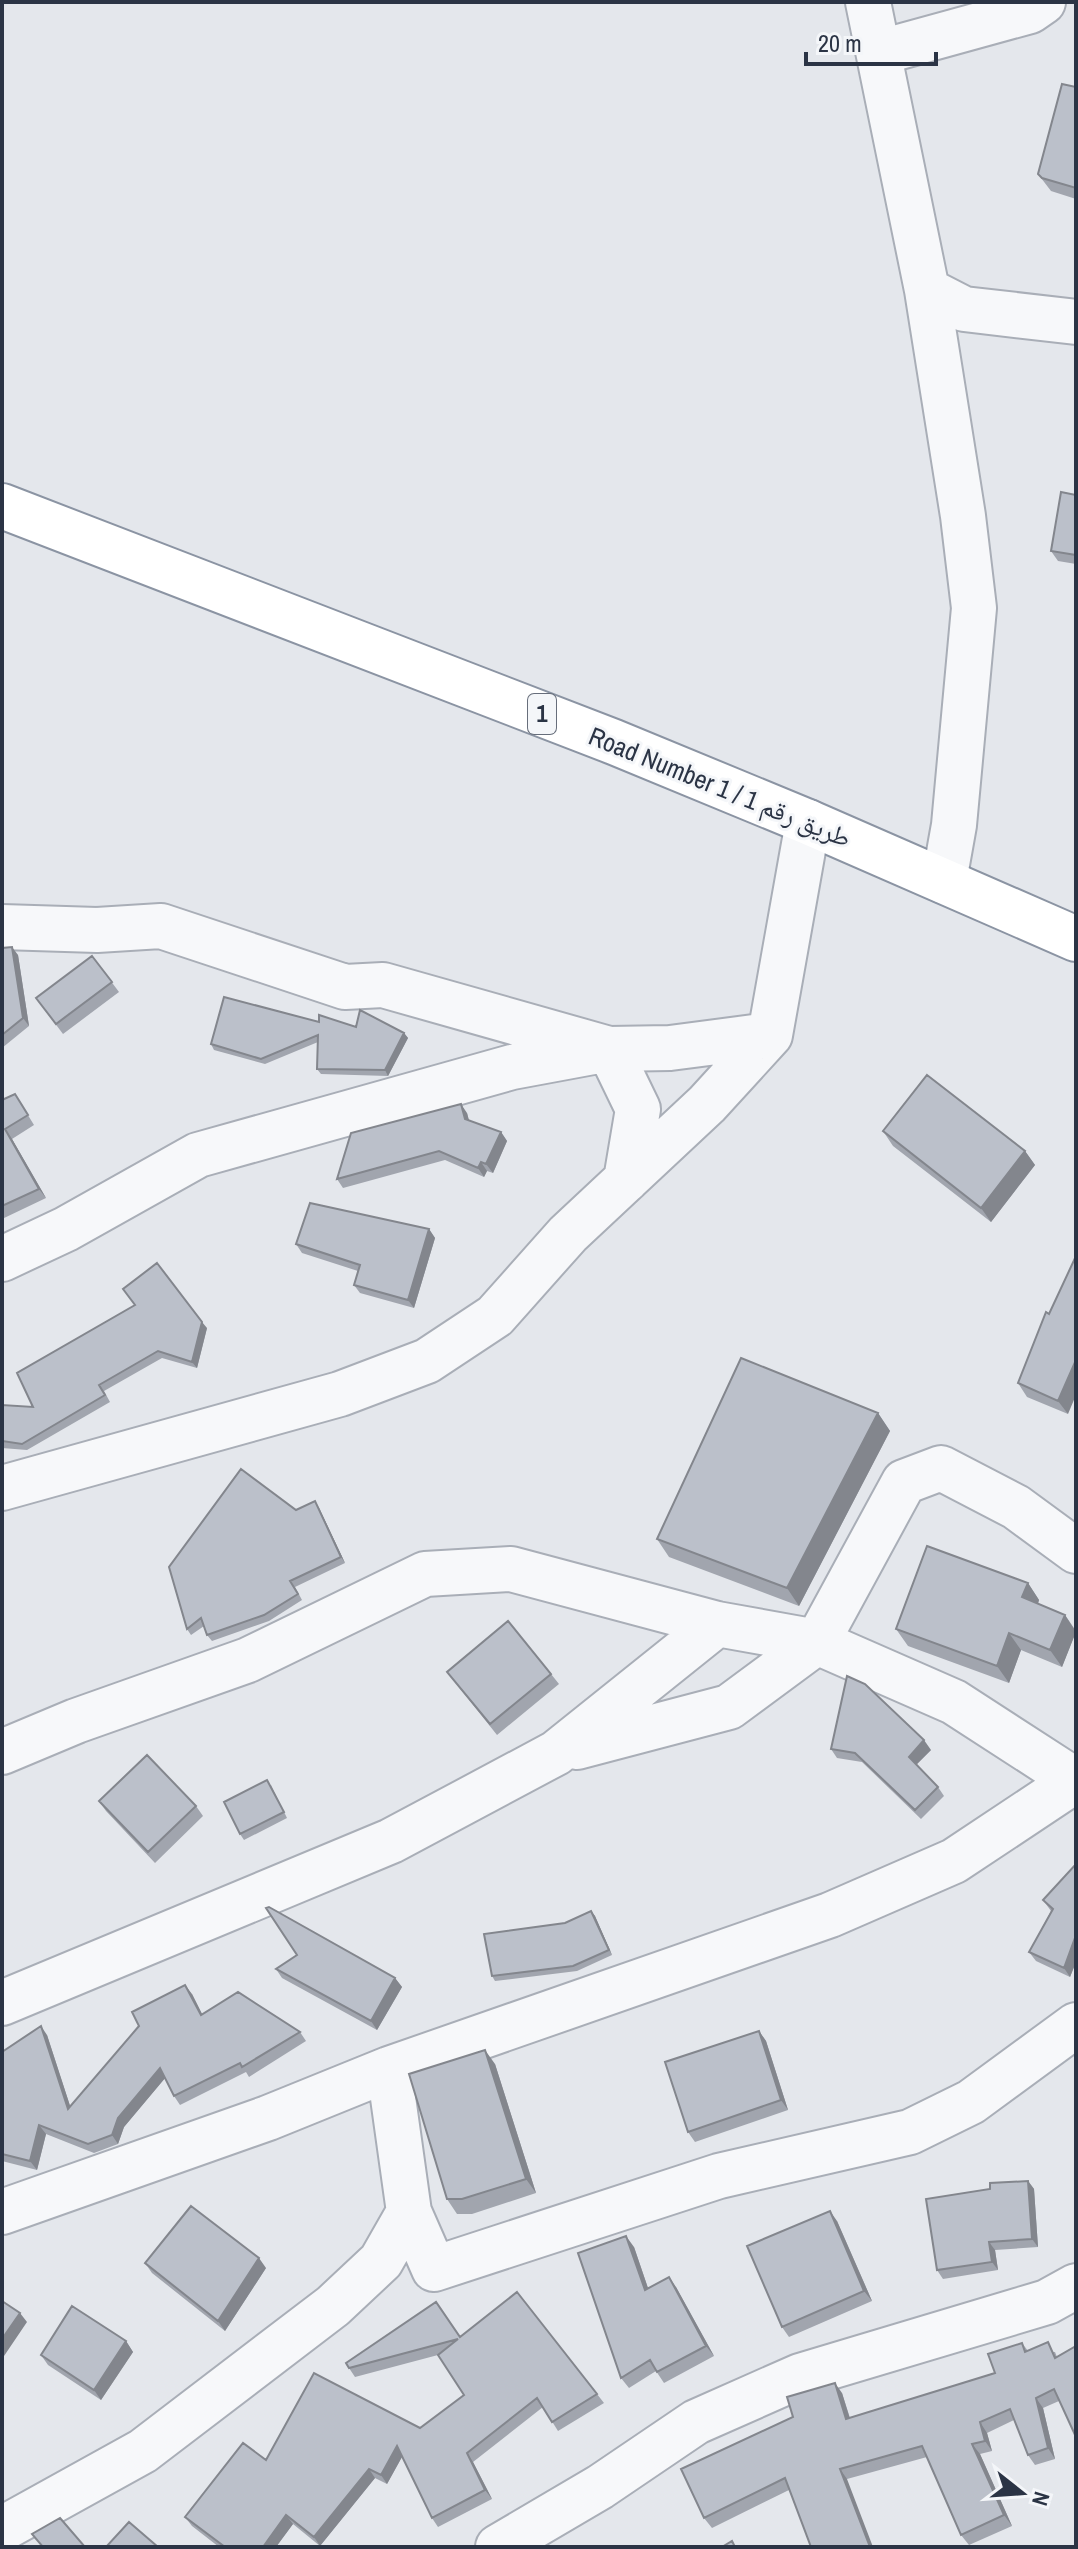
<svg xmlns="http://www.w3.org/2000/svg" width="1078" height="2549" viewBox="0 0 1078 2549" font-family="'Archivo Narrow','Noto Naskh Arabic',sans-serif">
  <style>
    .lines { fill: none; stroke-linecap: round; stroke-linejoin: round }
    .street-casing { stroke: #a9aeb7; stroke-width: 48 }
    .highway-casing { stroke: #8b94a3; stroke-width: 48 }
    .street { stroke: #f7f8fa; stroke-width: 44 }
    .highway { stroke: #fff; stroke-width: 44 }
    .wall { fill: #a1a5ae }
    .shaded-wall { fill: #83868d }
    .building { fill: #bbc0ca; stroke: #83868d; stroke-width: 2 }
    .labels { text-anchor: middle; stroke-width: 6; stroke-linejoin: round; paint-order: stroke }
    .shield { fill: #f4f6f9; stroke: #676e7b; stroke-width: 2 }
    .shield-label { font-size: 24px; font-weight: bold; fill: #2b3445 }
    .street-label { font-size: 26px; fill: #2b3445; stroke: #f4f6f9 }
  </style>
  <rect width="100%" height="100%" fill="#e4e7ec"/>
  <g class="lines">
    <g class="street-casing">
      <path id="street" d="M868 2 927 290 963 516 974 608 954 825 944 881
        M881 52 1030 11 1043 2
        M927 290 964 309 1076 322
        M2 927 97 930 161 926 345 987 383 985 609 1049 638 1109 626 1180
        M2 1259 66 1229 198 1155 512 1067 609 1049 670 1048 770 1035
        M2 1488 340 1394 427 1361 495 1316 568 1234 707 1104 770 1035 808 822
        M577 1747 729 1707 817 1642 954 1702 1076 1781
        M2 1752 76 1721 248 1660 425 1574 511 1569 717 1624 817 1642 904 1482 941 1468 1016 1507 1076 1551
        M2 2003 391 1841 556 1753 717 1624
        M389 2069 409 2212 434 2269 719 2176 910 2132 971 2102 1076 2025
        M2 2212 268 2118 389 2069 830 1915 954 1861 1076 1780
        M2 2529 143 2451 333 2306 381 2261 409 2212
        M498 2547 600 2487 696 2422 800 2376 1047 2302 1076 2286"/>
    </g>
    <g class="highway-casing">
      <path id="highway" d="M2 506 614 742 808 822 1076 939"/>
    </g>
    <use href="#street" class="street"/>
    <use href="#highway" class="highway"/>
  </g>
  <path class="wall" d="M1076 87V199L1051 191 1038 174Z
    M1076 495V564L1058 561 1051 551Z
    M2 948 18 955 29 1026 2 1048Z
    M92 956 119 992 63 1034 36 998Z
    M319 1022 404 1033 408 1038 388 1076 321 1074 317 1069 318 1042 265 1064 214 1050 211 1044Z
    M15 1094 34 1125 12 1139 46 1198 2 1219V1100Z
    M467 1113 469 1121 501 1132 507 1141 493 1173 487 1171 484 1177 445 1160 343 1188 337 1179Z
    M883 1131 1025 1151 1035 1165 991 1222 893 1146Z
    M429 1229 435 1238 414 1308 360 1293 354 1285 358 1271 302 1253 296 1244Z
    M1046 1312 1068 1414 1027 1397 1018 1383Z
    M207 1328 197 1368 162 1358 104 1391 110 1402 27 1450 2 1448V1405L33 1407Z
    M878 1413 890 1431 799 1606 669 1557 657 1539Z
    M319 1508 345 1563 295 1587 302 1600 269 1621 212 1641 207 1635 204 1626 191 1635 187 1629 296 1510Z
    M1028 1583 1039 1600 1038 1604 1065 1615 1076 1631 1062 1667 1021 1650 1009 1683 908 1646 896 1629Z
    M447 1672 551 1674 559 1684 497 1735Z
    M831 1749 931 1750 916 1765 938 1787 944 1796 921 1819 862 1762 837 1758Z
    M271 1785 287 1818 244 1840 240 1834Z
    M99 1801 196 1806 203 1816 155 1863 106 1811Z
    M1076 1864V1962L1070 1977 1036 1961 1029 1952 1051 1911 1043 1900Z
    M591 1911 595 1916 612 1955 577 1971 495 1981 492 1976 565 1923Z
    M276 1969 395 1978 402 1987 377 2030 282 1978Z
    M192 1994 202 2014 300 2032 306 2041 249 2077 246 2072 180 2105 174 2096 165 2078 124 2127 118 2144 94 2153 46 2134 37 2170 2 2161V2052L47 2035 70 2106Z
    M759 2031 766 2041 788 2110 695 2142 688 2132Z
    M495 2064 536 2193 472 2214H457L447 2199Z
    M1028 2181 1034 2189 1038 2247 995 2250 998 2270 943 2279 937 2270 990 2189Z
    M837 2221 872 2301 789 2337 782 2327Z
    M634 2247 648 2288 676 2287 714 2356 664 2383 656 2371 629 2388 621 2378Z
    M145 2263 266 2268 225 2331 152 2273Z
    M460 2337 597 2394 604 2403 558 2431 543 2407 473 2462 492 2499 438 2527 432 2518 402 2457 387 2484 375 2478 320 2546 293 2524 276 2547H219L192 2526 185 2517 266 2460 420 2428 464 2395 438 2355 355 2377 349 2368Z
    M126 2341 133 2352 101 2400 48 2365 41 2355Z
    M1022 2343 1028 2351 1055 2352 1057 2357 1059 2401 1043 2408 1055 2459 1035 2465 1028 2455 1014 2420 987 2433 992 2451 980 2454 1012 2526 969 2545 961 2535 927 2457 847 2479 789 2490 712 2528 704 2518 793 2417 842 2393 850 2418 995 2373Z"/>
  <path class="shaded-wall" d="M12 947 18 955 29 1026 23 1018Z
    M404 1033 408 1038 388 1076 385 1070Z
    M461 1104 467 1113 471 1128 465 1119Z
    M5 1129 12 1139 46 1198 39 1189Z
    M501 1132 507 1141 493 1173 486 1164Z
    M1025 1151 1035 1165 991 1222 981 1208Z
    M481 1162 487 1171 484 1177 478 1168Z
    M429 1229 435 1238 414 1308 408 1300Z
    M202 1322 207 1328 197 1368 192 1362Z
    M1076 1360V1395L1068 1414 1058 1401Z
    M878 1413 890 1431 799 1606 787 1588Z
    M315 1501 319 1508 345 1563 341 1557Z
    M1028 1583 1039 1600 1034 1614 1022 1597Z
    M1065 1615 1076 1632 1062 1667 1050 1650Z
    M1009 1633 1021 1650 1009 1683 997 1666Z
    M924 1740 931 1750 915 1766 909 1757Z
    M591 1911 595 1916 612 1955 609 1950Z
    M1076 1935V1962L1070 1977 1064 1968Z
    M395 1978 402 1987 377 2030 371 2021Z
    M185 1985 192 1994 207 2024 201 2015Z
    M41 2026 47 2035 74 2118 68 2109Z
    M759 2031 766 2041 788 2110 781 2100Z
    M485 2050 495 2064 536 2193 526 2179Z
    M160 2068 166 2077 124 2127 118 2144 112 2135 118 2118Z
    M39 2125 46 2134 37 2170 30 2161Z
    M1028 2181 1034 2189 1038 2247 1032 2239Z
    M830 2211 837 2221 872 2301 864 2291Z
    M626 2236 634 2247 652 2300 645 2290Z
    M989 2242 995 2250 998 2270 992 2262Z
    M259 2258 266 2268 225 2331 218 2321Z
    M669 2277 676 2287 714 2356 706 2346Z
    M20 2313 27 2322 2 2359V2339Z
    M126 2341 133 2352 101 2400 94 2390Z
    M835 2383 842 2393 853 2429 846 2419Z
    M1036 2398 1043 2408 1055 2459 1048 2448Z
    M980 2422 987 2433 992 2451 985 2441Z
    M972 2444 980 2454 1012 2526 1004 2515Z
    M397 2446 403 2455 387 2484 381 2475Z
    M467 2453 473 2462 492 2499 485 2490Z
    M369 2469 375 2478 320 2546 314 2537Z
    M840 2469 847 2479 873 2547H870Z
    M286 2515 293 2524 276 2547H263Z"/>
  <path class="building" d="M1062 84 1076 87V188L1042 178 1038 174Z
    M1061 492 1076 495V555L1051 551Z
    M12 947 23 1018 2 1035V948Z
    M92 956 112 982 56 1024 36 998Z
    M224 997 319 1022V1015L356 1027 360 1010 404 1033 385 1070 317 1069 318 1035 261 1059 211 1044Z
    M927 1075 1025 1151 981 1208 883 1131Z
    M15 1094 28 1115 5 1129 39 1189 2 1206V1100Z
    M461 1104 465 1119 501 1132 486 1164 481 1162 478 1168 439 1151 337 1179 351 1133Z
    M310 1203 429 1229 408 1300 354 1285 360 1265 296 1244Z
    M1076 1256V1360L1058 1401 1018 1383 1046 1312 1049 1314Z
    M157 1263 202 1322 192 1362 158 1351 99 1385 105 1395 22 1444 2 1441V1405L33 1407 17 1373 135 1305 123 1289Z
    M741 1358 878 1413 787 1588 657 1539Z
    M241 1469 296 1510 315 1501 341 1557 290 1581 298 1594 264 1615 207 1635 201 1618 187 1629 169 1567Z
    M927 1546 1028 1583 1022 1597 1065 1615 1050 1650 1009 1633 997 1666 896 1629Z
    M508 1621 551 1674 490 1724 447 1672Z
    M847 1676 865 1684 924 1740 909 1757 938 1787 915 1810 855 1753 831 1749Z
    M147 1755 196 1806 148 1852 99 1801Z
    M267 1780 284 1812 240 1834 224 1802Z
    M1076 1864V1935L1064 1968 1029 1952 1053 1909 1043 1900Z
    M269 1907 395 1978 371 2021 276 1969 297 1955 266 1908Z
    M591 1911 609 1950 573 1966 492 1976 484 1934 565 1923Z
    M185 1985 201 2015 238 1992 300 2032 242 2067 240 2063 174 2096 160 2068 118 2118 112 2135 88 2144 39 2125 30 2161 2 2154V2052L41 2026 68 2109 139 2026 132 2012Z
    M759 2031 781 2100 688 2132 665 2062Z
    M485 2050 526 2179 462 2199H447L409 2074Z
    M1028 2181 1032 2239 989 2242 992 2262 937 2270 926 2199 990 2189V2183Z
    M191 2206 259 2258 218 2321 145 2263Z
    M830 2211 864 2291 782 2327 747 2246Z
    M626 2236 645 2290 669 2277 706 2346 657 2372 650 2360 621 2378 578 2253Z
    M517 2292 597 2394 552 2422 537 2398 467 2453 485 2490 432 2518 397 2446 381 2475 369 2469 314 2537 286 2515 263 2547H225L185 2517 243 2443 266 2460 314 2373 420 2428 464 2395 438 2355 458 2339 349 2368 346 2363 436 2302 460 2337Z
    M2 2301 20 2313 2 2339Z
    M72 2306 126 2341 94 2390 41 2355Z
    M1048 2342 1055 2358 1076 2346V2437L1054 2389 1036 2398 1048 2448 1028 2455 1010 2409 980 2422 985 2441 972 2444 1004 2515 961 2535 922 2446 840 2469 870 2547H811L785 2478 704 2518 681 2469 793 2417 787 2397 835 2383 846 2419 995 2373 988 2354 1022 2343 1025 2352Z
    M60 2518 85 2547H43L32 2534Z
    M129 2522 158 2547H106Z
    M732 2541 735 2547H722Z"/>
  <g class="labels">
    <rect class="shield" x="528" y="694" width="28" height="40" rx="6"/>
    <g class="shield-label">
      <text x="542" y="722">1</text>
    </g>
    <g class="street-label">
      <text transform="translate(720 787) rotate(22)" y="9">Road Number 1 / طريق رقم 1</text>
    </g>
  </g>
  <rect width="1078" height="2549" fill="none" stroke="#2b3445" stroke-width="8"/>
  <g transform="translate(1022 2493) rotate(107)" stroke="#f4f6f9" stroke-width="6" paint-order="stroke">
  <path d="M0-6L14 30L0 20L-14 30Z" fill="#2b3445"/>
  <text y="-12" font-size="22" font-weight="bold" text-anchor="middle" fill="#2b3445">N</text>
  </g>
  <path d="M806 52v12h130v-12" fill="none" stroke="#2b3445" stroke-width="4"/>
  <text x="818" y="52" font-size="24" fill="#2b3445" stroke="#f4f6f9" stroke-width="6" paint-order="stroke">20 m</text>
</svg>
